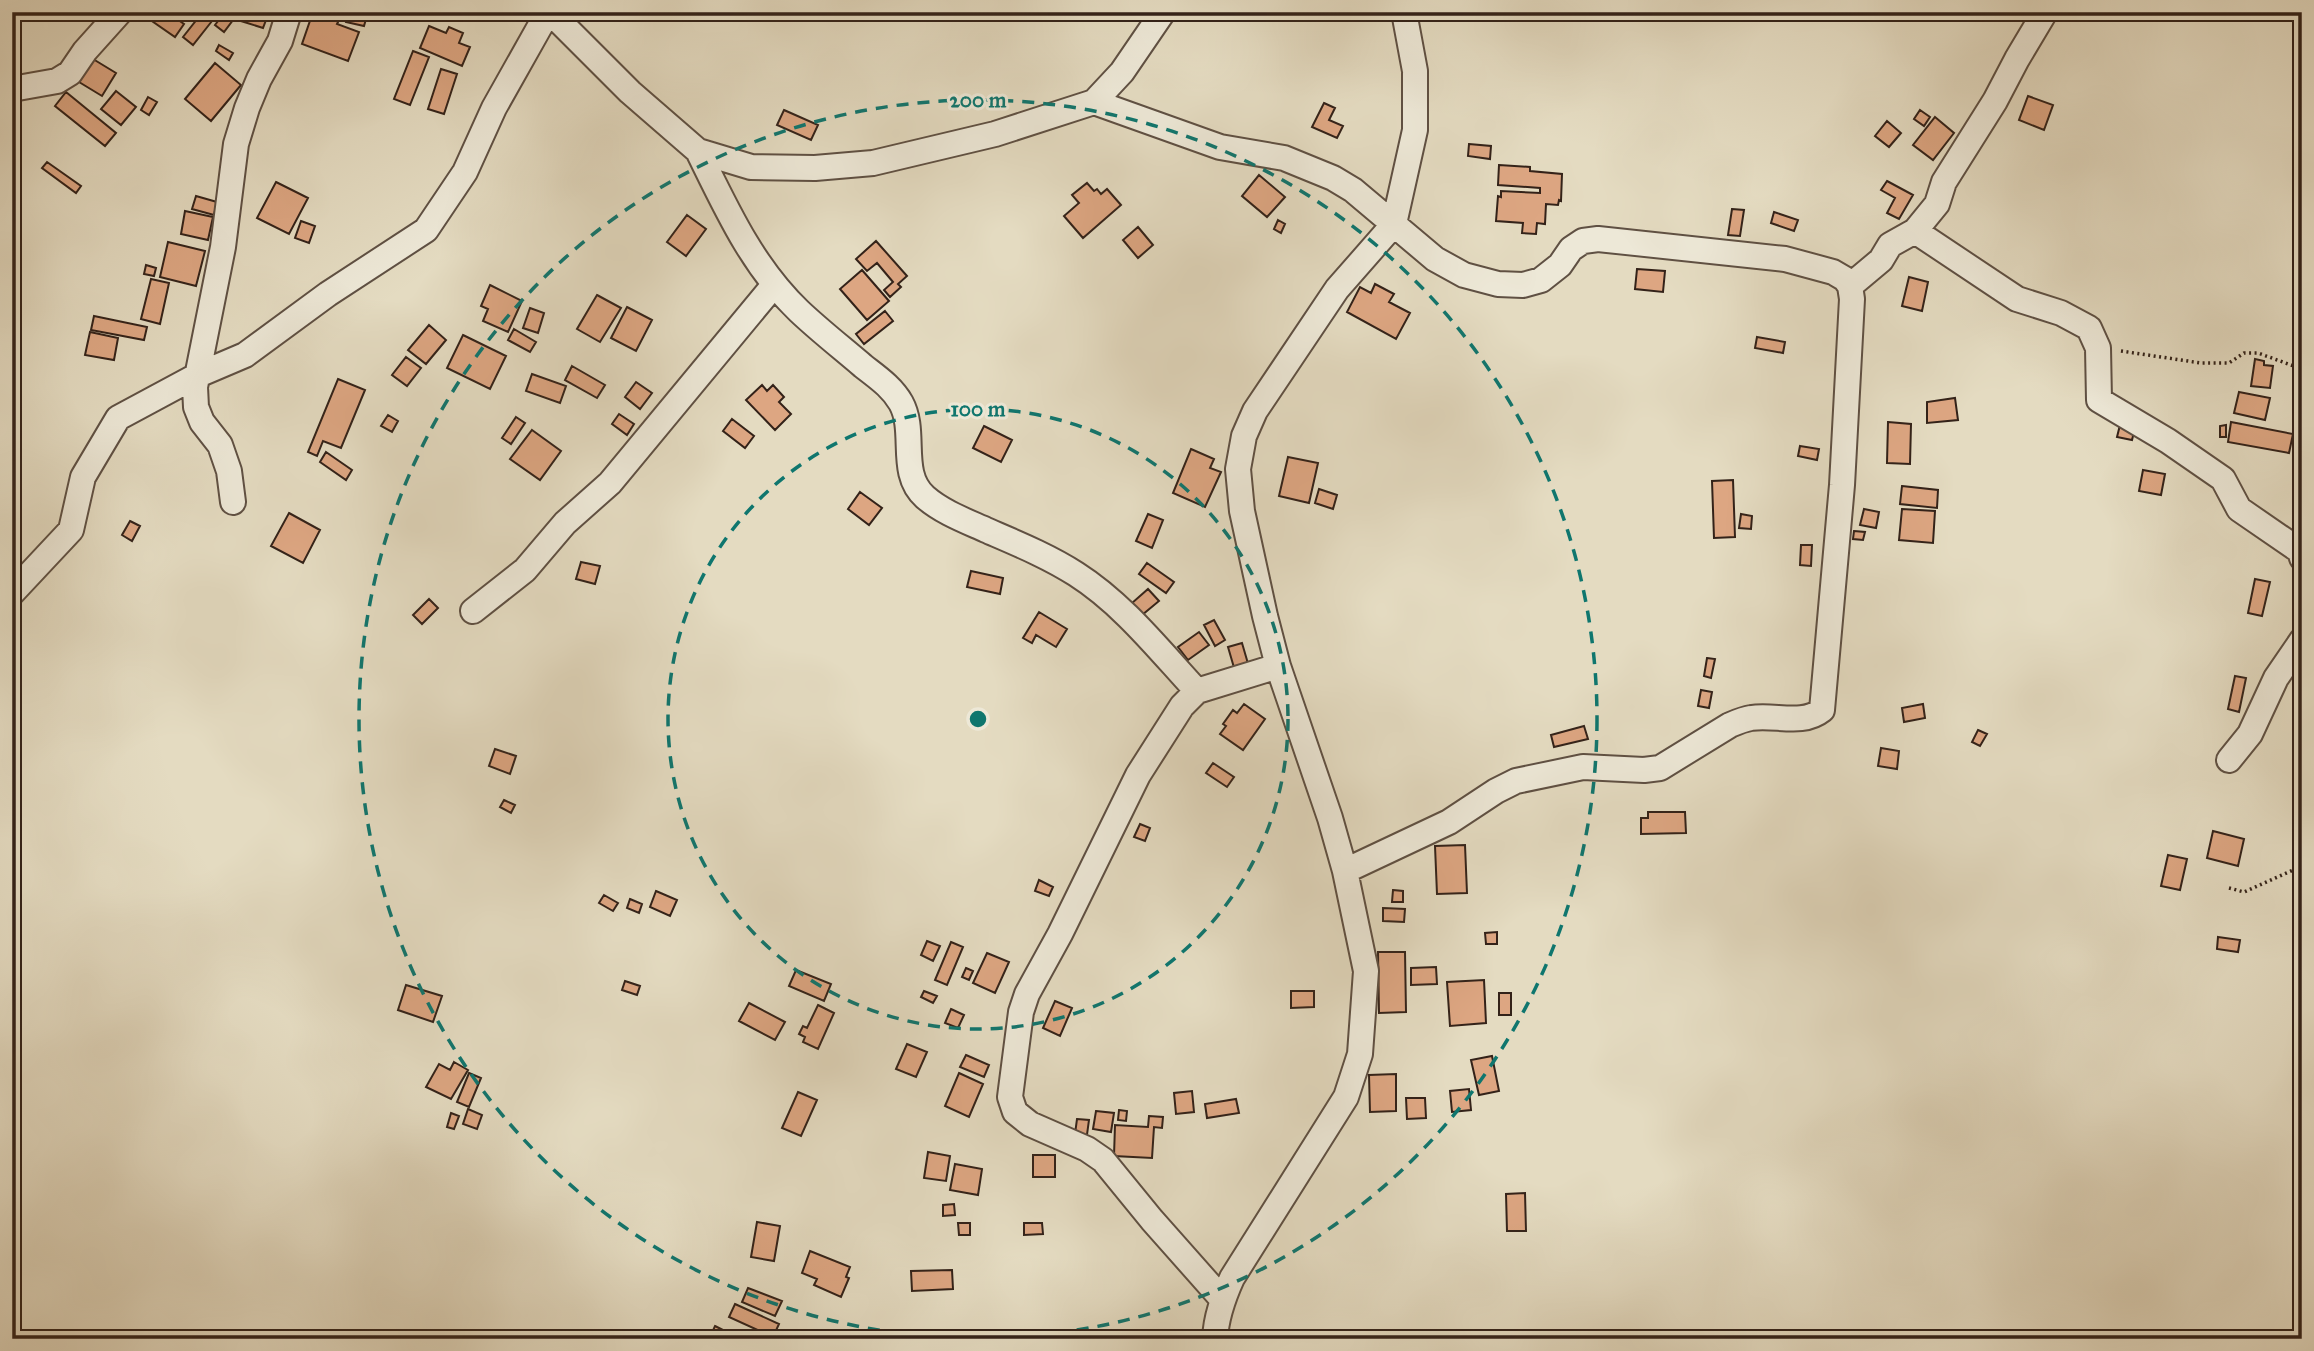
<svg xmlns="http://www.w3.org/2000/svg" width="2314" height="1351" viewBox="0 0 2314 1351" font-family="'IM FELL Great Primer',serif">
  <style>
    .building { fill: #dda682; stroke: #332219; stroke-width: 2 }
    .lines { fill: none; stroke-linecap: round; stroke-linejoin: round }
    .minor-casing { stroke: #5f5043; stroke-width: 28 }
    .path { stroke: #332219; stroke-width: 3.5; stroke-dasharray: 2 3.5; stroke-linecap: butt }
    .minor { stroke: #ede8d7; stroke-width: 24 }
    .ring { fill: none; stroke: #0f766e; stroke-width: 3.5; stroke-dasharray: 12 9 }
    .centre { fill: #0f766e; stroke: #ede8d7; stroke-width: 3.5 }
    .ring-label { font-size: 21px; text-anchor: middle; font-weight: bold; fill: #0f766e; stroke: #ede8d7; stroke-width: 6; stroke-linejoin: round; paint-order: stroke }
  </style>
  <rect width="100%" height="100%" fill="#e4dbc1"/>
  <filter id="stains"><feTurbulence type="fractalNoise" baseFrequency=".00286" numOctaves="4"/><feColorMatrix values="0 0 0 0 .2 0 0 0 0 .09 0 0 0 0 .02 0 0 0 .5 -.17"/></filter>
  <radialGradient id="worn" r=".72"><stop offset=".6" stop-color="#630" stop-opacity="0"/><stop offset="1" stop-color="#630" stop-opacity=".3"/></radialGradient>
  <path class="building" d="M154 12H167L184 24 175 37 149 19Z
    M225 12H239L224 32 215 25Z
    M244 12H269L263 28 241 21Z
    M325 12 340 18 337 24 359 32 348 61 302 44 312 15 322 18Z
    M348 12H368L364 26 346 22Z
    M202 13 212 21 193 45 183 37Z
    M429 26 446 33 449 27 463 33 459 43 470 47 462 66 420 48Z
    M219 45 233 53 229 60 216 51Z
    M413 51 429 57 410 105 394 99Z
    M93 59 116 73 102 96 79 82Z
    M215 63 241 85 211 121 185 99Z
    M441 69 457 74 444 114 428 109Z
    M116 91 136 107 121 125 101 109Z
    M66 92 116 133 105 146 55 106Z
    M2028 96 2053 105 2044 130 2019 120Z
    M148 97 157 102 149 115 141 110Z
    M1324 103 1335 108 1329 120 1343 126 1337 138 1312 127Z
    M784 110 818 125 811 140 777 125Z
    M1920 110 1930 117 1924 126 1914 119Z
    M1935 117 1954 133 1933 160 1913 145Z
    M1887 121 1901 133 1889 147 1875 136Z
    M1469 144 1491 146 1490 159 1468 156Z
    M47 162 81 186 76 193 42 168Z
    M1499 165 1530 167V171L1562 174 1561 201 1559 200 1558 205 1546 204 1545 224 1537 223 1536 234 1522 233 1523 223 1496 221 1498 196 1501 197V191L1540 193V188L1498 185Z
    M1259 175 1285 197 1267 217 1242 196Z
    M1887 181 1913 195 1899 219 1887 213 1895 198 1881 190Z
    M276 182 308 198 289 234 257 218Z
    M1087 183 1094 191 1097 189 1101 194 1107 189 1121 205 1083 238 1064 216 1079 203 1072 195Z
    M196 196 217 202 214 215 192 209Z
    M1732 209 1744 210 1740 236 1728 235Z
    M185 211 213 217 208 240 181 234Z
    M1774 212 1798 220 1794 231 1771 223Z
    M687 215 706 229 686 256 667 242Z
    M1278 220 1285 224 1281 233 1274 229Z
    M301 221 315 226 309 243 295 238Z
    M1138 227 1153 245 1138 258 1123 240Z
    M876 241 907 276 898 284 901 287 890 297 884 290 893 282 877 263 867 271 856 259Z
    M168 242 205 251 196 286 160 277Z
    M146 265 156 268 154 276 144 274Z
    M1637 269 1665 271 1663 292 1635 289Z
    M862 270 889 301 867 320 840 289Z
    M1909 277 1928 282 1922 311 1902 306Z
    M151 279 169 283 160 324 141 319Z
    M1375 284 1394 294 1389 302 1410 313 1396 339 1347 312 1360 287 1371 293Z
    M490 285 522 301 508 332 483 321 488 309 481 306Z
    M597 295 621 308 600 342 577 329Z
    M627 307 652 320 636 351 611 338Z
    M530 308 544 313 538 333 523 328Z
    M885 311 893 321 864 344 856 334Z
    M94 316 147 327 144 340 91 330Z
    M429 325 446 340 426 364 408 350Z
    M514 329 536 342 530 352 508 340Z
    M90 332 118 338 114 360 85 355Z
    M463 335 506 356 490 389 447 368Z
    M1757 337 1785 342 1783 353 1755 348Z
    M406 357 421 368 407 386 392 375Z
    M2255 359 2264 361V365L2273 366 2270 388 2251 386Z
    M572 366 605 385 597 398 565 380Z
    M532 374 566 386 560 403 526 391Z
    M338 379 365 390 341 448 323 441 317 456 308 452Z
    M636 382 652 393 640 409 625 397Z
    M762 385 767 391 773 385 784 397 779 402 791 414 775 430 746 400Z
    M2239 392 2270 398 2265 420 2234 413Z
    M1955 398 1958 420 1927 423V402Z
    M619 414 634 424 627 435 612 424Z
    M388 415 398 421 392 432 381 426Z
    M516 417 525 423 511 444 502 438Z
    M732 419 754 436 745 448 723 431Z
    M1888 422 1911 424 1910 464 1887 463Z
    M2231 422 2293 434 2289 453 2228 442Z
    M2120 425 2135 428 2132 440 2117 437Z
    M2226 425V437H2220V426Z
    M984 426 1012 440 1001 462 973 448Z
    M532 430 561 451 540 480 510 459Z
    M1800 446 1819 449 1817 460 1798 456Z
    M1191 449 1214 459 1210 468 1221 472 1205 507 1173 493Z
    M326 452 352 470 346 480 320 462Z
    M1288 457 1318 463 1309 503 1279 496Z
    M2143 470 2165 474 2161 495 2139 491Z
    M1733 480 1735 537 1714 538 1712 481Z
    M1902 486 1938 490 1937 508 1900 504Z
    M1319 489 1337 495 1333 509 1315 503Z
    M860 492 882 508 869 525 848 509Z
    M1864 509 1879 512 1876 528 1860 525Z
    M1902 509 1935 511 1933 543 1899 540Z
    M289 513 320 530 303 563 271 546Z
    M1148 514 1163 520 1152 548 1136 541Z
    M1741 514 1752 516 1751 529 1739 528Z
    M130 521 140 526 132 541 122 535Z
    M1854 531 1865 532 1863 540 1853 539Z
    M1801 545H1812L1811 566 1800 565Z
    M581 562 600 566 595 584 576 579Z
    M1147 563 1174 582 1166 593 1139 574Z
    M971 571 1003 578 1000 594 967 587Z
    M2255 579 2270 582 2262 616 2248 613Z
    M1148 589 1159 601 1142 615 1132 603Z
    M429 599 438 608 422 624 413 615Z
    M1039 612 1067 629 1056 647 1036 635 1032 643 1023 638Z
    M1214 620 1225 640 1215 646 1204 625Z
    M1199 632 1209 645 1188 660 1178 647Z
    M1242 643 1249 667 1235 671 1228 647Z
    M1707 658 1715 659 1711 678 1704 676Z
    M2235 676 2246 678 2239 712 2228 709Z
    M1701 690 1712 692 1709 708 1698 706Z
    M1244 704 1265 719 1243 750 1220 734 1226 726 1223 724 1233 710 1237 713Z
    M1923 704 1925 718 1904 722 1902 708Z
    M1584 726 1588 739 1554 747 1551 735Z
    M1978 730 1987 734 1980 746 1972 742Z
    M1881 748 1899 751 1897 769 1878 766Z
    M495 749 516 756 510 774 489 766Z
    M1213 763 1234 777 1227 787 1206 773Z
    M504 800 515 805 511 813 500 807Z
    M1648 812H1685L1686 833 1641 834V818H1648Z
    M1140 824 1150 828 1145 841 1134 837Z
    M2213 831 2244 839 2238 866 2207 858Z
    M1465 845 1467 893 1437 894 1435 846Z
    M2168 855 2187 859 2180 890 2161 886Z
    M1039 880 1053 887 1049 896 1035 891Z
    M1393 890 1403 891V902H1392Z
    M656 891 677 900 670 916 650 907Z
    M604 895 618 903 613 911 599 903Z
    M630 899 642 904 639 913 627 908Z
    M1383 908 1405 909 1404 922 1383 921Z
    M1497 932V944H1486L1485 933Z
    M2218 937 2240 940 2238 952 2217 949Z
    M927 941 940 946 933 961 921 955Z
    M951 942 963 947 947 985 935 980Z
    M1378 952H1405L1406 1012 1379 1013Z
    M987 953 1009 962 995 993 973 983Z
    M1436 967 1437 984 1411 985V968Z
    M966 968 973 971 969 980 962 977Z
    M796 970 831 984 824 1001 789 986Z
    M1484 980 1486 1023 1450 1026 1447 982Z
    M625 981 640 986 637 995 622 990Z
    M406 985 442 996 433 1022 398 1010Z
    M924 991 937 996 933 1003 921 997Z
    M1291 991H1314V1007L1291 1008Z
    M1499 993H1511V1015H1499Z
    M1055 1001 1072 1008 1060 1036 1043 1028Z
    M749 1003 785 1022 775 1040 739 1021Z
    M818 1005 834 1013 818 1049 803 1042 805 1037 799 1034 803 1026 807 1028Z
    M951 1009 964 1015 958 1028 945 1023Z
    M907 1044 927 1052 916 1077 896 1069Z
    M966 1055 989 1065 984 1077 960 1067Z
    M1492 1056 1499 1091 1479 1095 1471 1060Z
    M454 1062 468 1070 451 1099 426 1087 439 1064 450 1070Z
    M469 1073 481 1078 469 1107 457 1102Z
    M959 1073 983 1084 969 1117 945 1106Z
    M1396 1074V1111L1370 1112 1369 1075Z
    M1469 1089 1471 1110 1452 1112 1450 1091Z
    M1192 1091 1194 1112 1176 1114 1174 1093Z
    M798 1092 817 1100 801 1136 782 1128Z
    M1406 1098H1425L1426 1118 1407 1119Z
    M1236 1099 1239 1113 1207 1118 1205 1104Z
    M468 1109 482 1115 477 1129 463 1124Z
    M1119 1110 1127 1111 1126 1121 1118 1120Z
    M1096 1111 1114 1113 1111 1132 1093 1129Z
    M451 1113 459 1116 454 1129 447 1127Z
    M1149 1116 1163 1117 1162 1128 1154 1127 1152 1158 1114 1156 1115 1125 1148 1127Z
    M1077 1119 1089 1120 1086 1142 1074 1141Z
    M928 1152 950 1156 946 1181 924 1178Z
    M1033 1155H1055V1177H1033Z
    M955 1164 982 1169 978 1195 950 1190Z
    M1525 1193 1526 1231H1507L1506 1194Z
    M954 1204 955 1215 943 1216V1205Z
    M757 1222 780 1226 774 1261 751 1257Z
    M958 1223H970V1235H959Z
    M1024 1223H1042L1043 1234 1024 1235Z
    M810 1251 850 1267 846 1277 849 1278 841 1297 814 1285 817 1279 802 1273Z
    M952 1270 953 1289 912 1291 911 1271Z
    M748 1288 782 1301 775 1316 742 1302Z
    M735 1304 779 1324 773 1337 729 1317Z
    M715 1326 739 1338 738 1339H709Z"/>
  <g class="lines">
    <g class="minor-casing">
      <path id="minor" d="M550 12 630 92 698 151 751 167 815 168 873 163 995 134 1094 102 1122 72 1163 12
        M12 89 57 81 70 73 85 51 120 12
        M1094 102 1220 147 1284 158 1333 178 1353 190 1435 259 1464 275 1498 284 1523 285 1541 280 1560 265 1571 249 1583 241 1598 239 1785 259 1833 272 1845 279 1850 286 1852 299 1842 485 1822 710C1802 726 1775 714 1751 718 1744 719 1737 722 1730 725L1660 768 1644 770 1583 767 1516 781 1496 791 1449 822 1345 871
        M698 151C726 208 752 266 799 311 819 330 842 348 863 366 877 377 892 387 901 403 917 432 898 473 925 497 942 512 966 521 986 530 1016 543 1048 556 1076 574 1123 604 1159 650 1197 691
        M1915 231 2017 299 2061 313 2089 328 2098 348 2099 400 2168 441 2223 479 2239 509 2300 551 2302 558
        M1850 286 1881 260 1890 245 1915 231 1937 204 1944 182 1995 101 2017 59 2045 12
        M233 502 229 471 220 445 202 422 196 407 195 387 223 247 236 144 247 108 259 79 280 41 289 12
        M12 593 71 530 83 477 118 418 198 375 245 355 328 294 426 230 465 172 494 108 548 12
        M473 611 525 570 565 523 610 483 774 285
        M2229 760 2250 734 2276 678 2302 640
        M1222 1299 1152 1220 1103 1160 1087 1149 1030 1124 1015 1112 1010 1097 1021 1012 1027 994 1060 934 1138 775 1182 706 1197 691 1278 666
        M1215 1339C1216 1317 1223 1298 1232 1278L1346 1097 1360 1054 1366 971 1345 871 1330 818 1278 666 1265 616 1242 511 1238 469 1244 436 1255 411 1337 289 1394 224 1415 130V71L1404 12"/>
    </g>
    <path class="path" d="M2121 351 2201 363H2229L2244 353H2258L2302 369
      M2229 888 2244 892 2302 866"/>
    <use href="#minor" class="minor"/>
  </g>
  <g class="ring">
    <circle cx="978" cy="719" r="310"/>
    <circle cx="978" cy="719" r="619"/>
  </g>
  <circle cx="978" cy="719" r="10" class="centre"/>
  <g class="ring-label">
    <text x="978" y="107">200 m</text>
    <text x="978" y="416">100 m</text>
  </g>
  <rect width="2314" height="1351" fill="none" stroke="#e4dbc1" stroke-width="42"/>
  <rect x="14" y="14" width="2286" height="1323" fill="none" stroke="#332219" stroke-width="3.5"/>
  <rect x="21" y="21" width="2272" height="1309" fill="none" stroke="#332219" stroke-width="2"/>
  <rect width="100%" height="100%" filter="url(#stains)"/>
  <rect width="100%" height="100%" fill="url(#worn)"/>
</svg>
